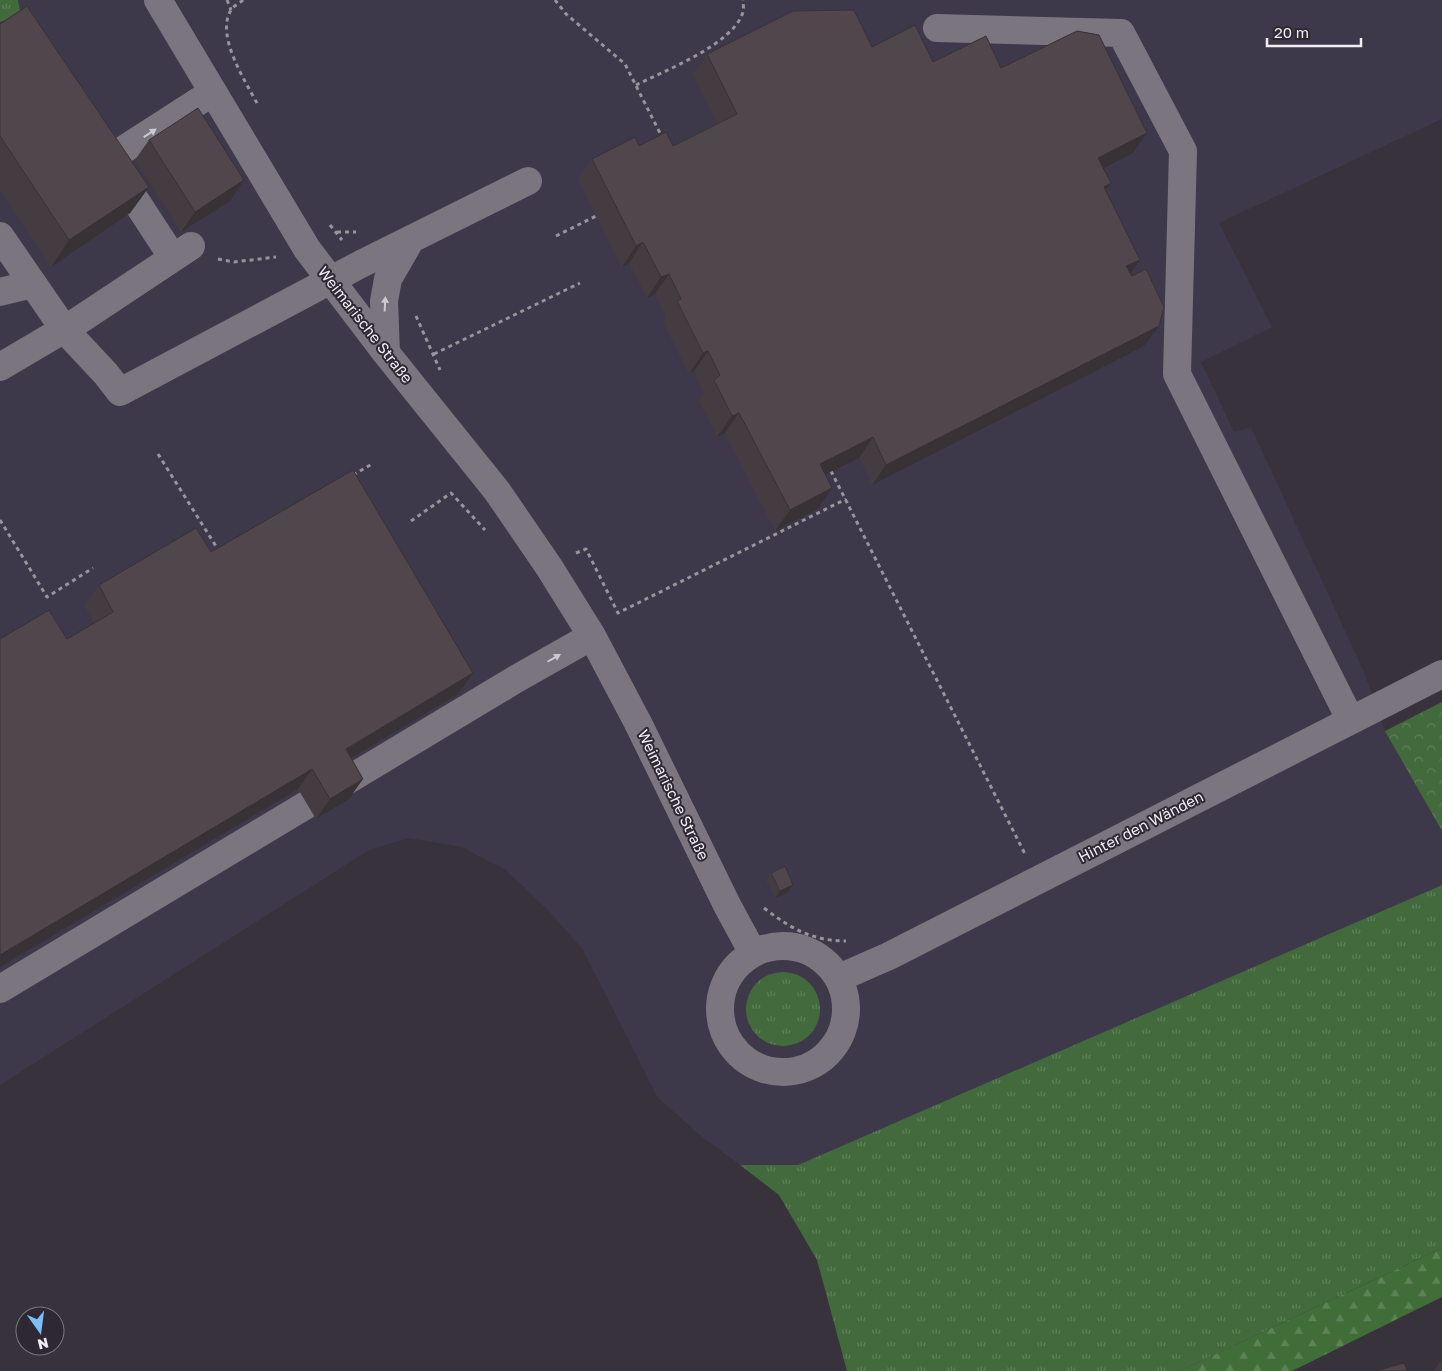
<svg xmlns="http://www.w3.org/2000/svg" width="1442" height="1371" viewBox="0 0 1442 1371" font-family="'Golos Text',sans-serif">
  <style>
    .commercial { fill: #3e394a }
    .grass { fill: url(#grass-tufts) }
    .forest { fill: url(#forest-firs) }
    .park { fill: url(#park-crowns) }
    .lines { fill: none; stroke-linecap: round; stroke-linejoin: round }
    .path { stroke: #98949b; stroke-width: 3; stroke-dasharray: 4 4; stroke-linecap: butt }
    .minor { stroke: #7a757f; stroke-width: 28 }
    .wall { fill: #453c41 }
    .shaded-wall { fill: #383135 }
    .building { fill: #50464c; stroke: #383135 }
    .oneway { fill: #cdc9d0 }
    .labels { text-anchor: middle; stroke-width: 4; stroke-linejoin: round; paint-order: stroke }
    .street-label { font-size: 15px; fill: #f0edf3; stroke: #2d2831 }
  </style>
  <defs>
    <pattern id="grass-tufts" width="24" height="20" patternUnits="userSpaceOnUse" patternTransform="scale(1.25)"><rect width="24" height="20" fill="#436a3c"/><path d="M3 7l-1-3M5 7V3M7 7l1-3M15 17l-1-3M17 17v-4M19 17l1-3" fill="none" stroke="#5e8059"/></pattern>
    <pattern id="forest-firs" width="22" height="20" patternUnits="userSpaceOnUse" patternTransform="scale(1.25)"><rect width="22" height="20" fill="#416d39"/><path d="M5 1l3.5 6h-7zM16 11l3.5 6h-7z" fill="#5d8256"/></pattern>
    <pattern id="park-crowns" width="20" height="18" patternUnits="userSpaceOnUse" patternTransform="scale(1.25)"><rect width="20" height="18" fill="#436a3c"/><path d="M2 6a3 3 0 1 1 6 0M12 15a3 3 0 1 1 6 0" fill="none" stroke="#5e8059"/></pattern>
  </defs>
  <rect width="100%" height="100%" fill="#37323b"/>
  <path class="commercial" d="M18 0H1442V119L1219 223 1272 327 1201 362 1234 432 1251 427 1364 672 1385 731 1442 831V885L798 1165H740L701 1136 658 1098 583 950 549 911 507 871 462 847 409 838 369 850 0 1085V22L21 16Z"/>
  <path class="grass" d="M0 0H18L21 16 0 22Z
    M1442 885V1248L1180 1371H847L817 1260 779 1195 740 1165H798Z
    M746 1009a37 37 0 1 1 74 0a37 37 0 1 1-74 0Z"/>
  <path class="forest" d="M1442 1248V1297L1292 1371H1180Z"/>
  <path class="park" d="M1442 702V831L1385 731Z"/>
  <g class="lines">
    <path class="path" d="M227 0 231 10
      M243 0C240 3 233 6 231 10 215 36 246 82 258 105
      M555 0 566 14 625 64 662 137
      M636 85C664 71 734 44 743 12 744 9 743 3 743 0
      M330 225 342 240
      M337 232H356
      M556 236 596 216
      M218 259 234 262 276 257
      M416 316 440 370
      M434 354 580 283
      M158 454 219 551
      M831 471 1025 854
      M353 475 372 464
      M0 520 47 597 93 568
      M411 521 451 493 485 530
      M576 553 586 549 618 613 846 499
      M764 908C790 928 812 941 846 941"/>
    <path class="minor" d="M158 0 307 249 386 353 497 491 549 567 592 636 638 723 727 905 753 953
      M937 28 1121 33 1183 151 1177 374 1350 719
      M109 159 213 92
      M117 172 173 258
      M0 236 64 329 106 374 120 392 361 264 528 181
      M0 292 33 284
      M386 353 384 301 388 279 411 239
      M0 367 78 321 191 246
      M720 1009a63 63 0 1 1 126 0a63 63 0 1 1-126 0Z
      M839 978 889 956 1442 674
      M0 989 516 679 592 636"/>
  </g>
  <path class="wall" d="M0 24 149 187 130 213 51 267 0 191Z
    M872 47 933 62 1001 68 1133 153 1103 168 1111 183 1106 190 1140 260 1130 274 1159 326 1144 346 872 485 859 458 825 474 818 509 775 531 725 433 717 437 699 400 704 393 694 371 689 374 663 322 666 317 655 294 647 298 629 263 622 267 578 179 592 159 639 146H673L717 124 693 74 707 54Z
    M149 140 230 201 181 232 135 160Z
    M211 552 473 673 458 694 351 758 349 799 316 819 298 789 0 967V639H67L94 623 84 605 99 585Z
    M771 873 793 885 788 892 775 898 766 880Z
    M1442 1359V1371H1434Z"/>
  <path class="shaded-wall" d="M1147 133 1133 153 1083 179 1098 158Z
    M244 180 230 201 181 232 195 212Z
    M1111 183 1096 203 1104 187Z
    M149 187 130 213 51 267 69 240Z
    M643 242 629 263 622 267 636 246Z
    M1140 260 1126 280V266Z
    M669 274 655 294 647 298 661 277Z
    M1159 326 1144 346 872 485 886 465Z
    M708 351 694 371 689 374 703 353Z
    M739 413 725 433 717 437 732 416Z
    M873 437 859 458 806 484 820 464Z
    M832 488 818 509 775 531 790 510Z
    M473 673 458 694 331 770 346 749Z
    M312 769 298 789 0 967V955Z
    M363 779 349 799 316 819 330 799Z
    M793 885 788 892 775 898 780 891Z"/>
  <path class="building" d="M27 6 149 187 69 240 0 136V24Z
    M854 10 872 47 915 25 933 62 986 36 1001 68 1077 31 1099 35 1147 133 1098 158 1111 183 1104 187 1140 260 1126 266 1132 276 1146 269 1164 307 1159 326 886 465 873 437 820 464 832 488 790 510 739 413 732 416 714 380 720 375 708 351 703 353 677 301 681 299 669 274 661 277 643 242 636 246 592 159 635 137 639 146 666 132 673 146 737 114 707 54 793 11Z
    M198 108 244 180 195 212 149 140Z
    M353 470 473 673 346 749 363 779 330 799 312 769 0 955V639L49 610 67 639 113 612 99 585 196 528 211 552Z
    M785 866 793 885 780 891 771 873Z
    M1404 1363 1407 1371H1376Z"/>
  <defs><path id="oneway-solid" d="M-6-.8H1V-3.2L6.5 0L1 3.2V.8H-6Z" transform="scale(1.25)"/></defs>
  <g class="oneway">
    <use href="#oneway-solid" transform="translate(150 133) rotate(-33)"/>
    <use href="#oneway-solid" transform="translate(385 304) rotate(-87)"/>
    <use href="#oneway-solid" transform="translate(554 658) rotate(-30)"/>
  </g>
  <g class="labels">
    <g class="street-label">
      <text transform="translate(365 325) rotate(52)" y="5">Weimarische Straße</text>
      <text transform="translate(673 795) rotate(64)" y="5">Weimarische Straße</text>
      <text transform="translate(1141 827) rotate(-27)" y="5">Hinter den Wänden</text>
    </g>
  </g>
  <g transform="translate(40 1331) rotate(166)"><circle r="24" fill="#2d2831" stroke="#7b777f"/>
  <path d="M0-4L9 19L0 12L-9 19Z" fill="#7abff8"/>
  <text y="-8" font-size="14" font-weight="bold" text-anchor="middle" fill="#f0edf3">N</text>
  </g>
  <path d="M1267 38v8h94v-8" fill="none" stroke="#f0edf3" stroke-width="2.5"/>
  <text x="1274" y="38" font-size="15" fill="#f0edf3" stroke="#2d2831" stroke-width="4" paint-order="stroke">20 m</text>
</svg>
